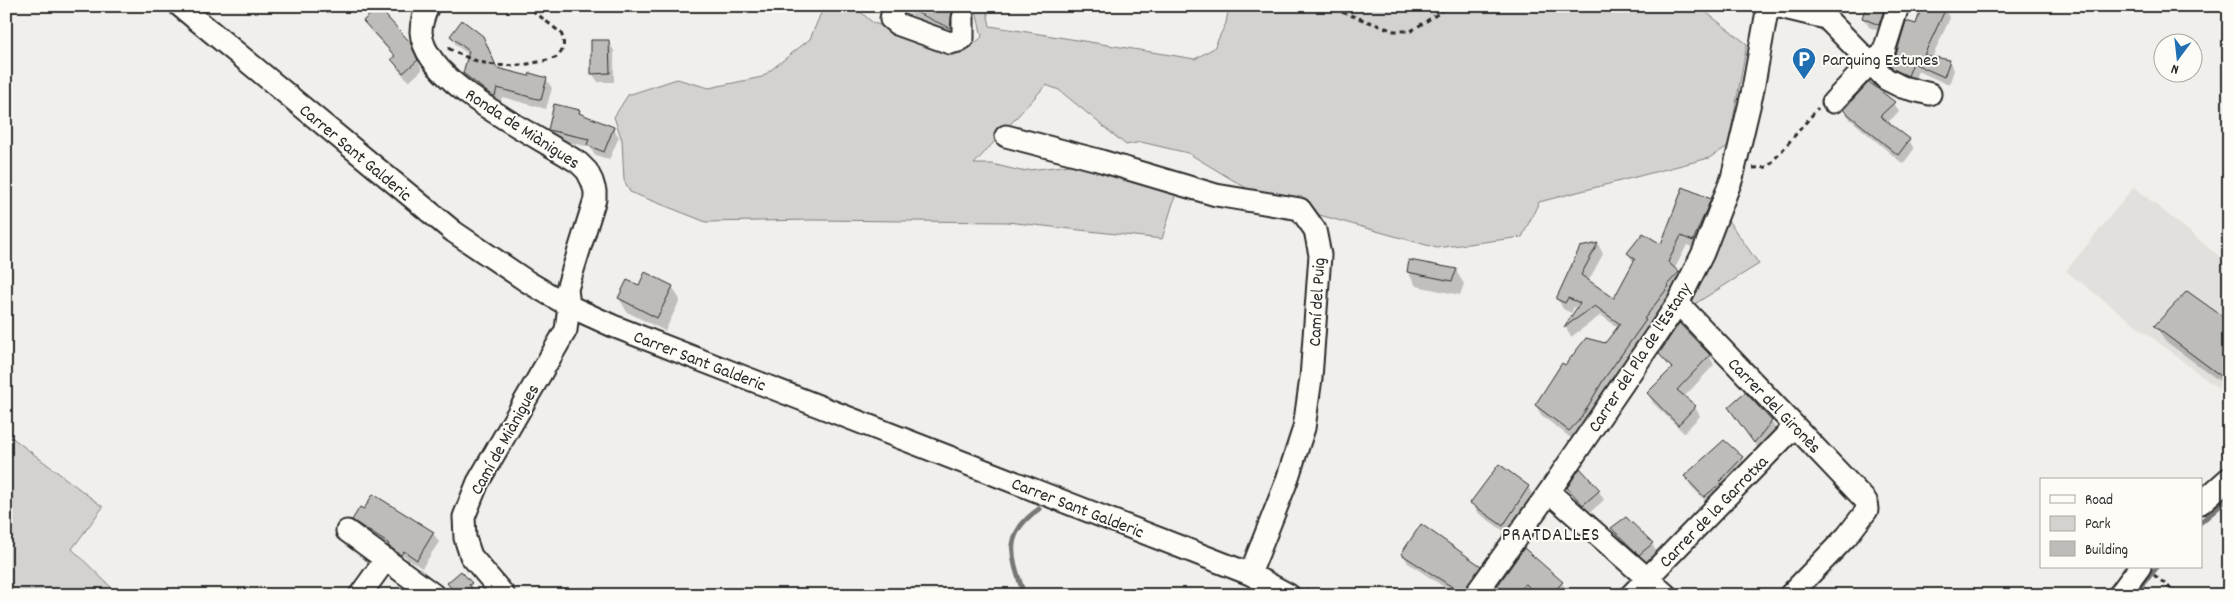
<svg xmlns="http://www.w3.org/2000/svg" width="2235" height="601" viewBox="0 0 2235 601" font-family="Dekko,sans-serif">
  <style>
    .built { fill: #e1e0dc }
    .green { fill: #d3d2cf; stroke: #7f7e7d }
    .shadow { fill: #0003; fill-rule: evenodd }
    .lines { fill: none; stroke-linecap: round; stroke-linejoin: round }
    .stream { stroke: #777775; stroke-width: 5 }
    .building { fill: #bdbcb8; stroke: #2b2b2b }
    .minor-casing { stroke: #2b2b2b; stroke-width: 25 }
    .path { stroke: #2b2b2b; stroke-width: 3; stroke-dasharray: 5 4; stroke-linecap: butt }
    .minor { stroke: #fdfcf7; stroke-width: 21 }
    .labels { text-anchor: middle; stroke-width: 4; stroke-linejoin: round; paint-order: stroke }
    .poi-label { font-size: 18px; fill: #2b2b2b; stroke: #fdfcf7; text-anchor: start }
    .street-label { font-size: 18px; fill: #2b2b2b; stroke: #fdfcf7 }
    .neighbourhood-label { font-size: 19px; letter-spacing: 1px; fill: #2b2b2b; stroke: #fdfcf7 }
  </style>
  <rect width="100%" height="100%" fill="#f0efeb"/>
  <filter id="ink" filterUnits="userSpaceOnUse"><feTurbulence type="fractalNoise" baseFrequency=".02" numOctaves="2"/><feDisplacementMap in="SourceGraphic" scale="10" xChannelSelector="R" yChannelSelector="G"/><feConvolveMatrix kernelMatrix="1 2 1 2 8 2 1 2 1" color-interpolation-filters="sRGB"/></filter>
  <g filter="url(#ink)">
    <path class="built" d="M2134 187 2229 264V397L2066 271Z"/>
    <path class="green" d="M824 6H854L872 22 908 37 963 47 975 43 982 37 975 6H986L990 26 1195 59 1214 48 1226 23 1229 6H1703V10L1747 44 1728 146 1709 158 1539 202 1522 237 1437 248 1266 200 1188 153 1141 142 1126 145 1059 90 1046 85 974 164H992L1021 171 1087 163 1177 190 1162 239 1007 222 812 220 706 222 630 192 624 180 622 140 614 117 628 95 677 79 709 88 762 77 810 39Z
      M1727 219 1759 264 1693 305 1689 301Z
      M6 433 103 507 72 549 119 595H6Z"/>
    <path class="shadow" d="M908 6H962V17L956 29 912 9V12L956 31 955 36 913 18Z
      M1867 6H1896L1884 33 1869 27 1863 17Z
      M1945 9 1950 18 1932 58 1949 61 1954 70 1949 85 1918 71 1913 84 1897 74 1892 64 1917 26Z
      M364 21 415 53 422 70 409 82 398 69 393 60 395 57 370 30Z
      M451 36 487 46 498 70 530 78 546 79 552 88 546 109 502 97 500 104 470 83 464 73 469 55 456 45Z
      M609 42 614 51V82H598L592 73Z
      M1869 84 1894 103 1899 112 1887 123 1909 140 1914 149 1903 164 1850 119 1844 110Z
      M579 111 581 115 613 128 619 137 609 160 594 154 590 147 555 139 550 130Z
      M1710 200 1716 210 1699 251 1687 245 1674 270 1683 283 1575 441 1542 416 1536 406 1565 367 1606 344 1618 328 1601 315 1571 337 1566 328 1577 308 1574 307 1571 313 1563 309 1558 299 1580 248 1598 244 1603 254 1588 282 1615 300 1634 263 1628 253 1662 245Z
      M1456 271 1464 284 1460 295 1416 286 1408 272Z
      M672 286 680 300 665 331 627 312 619 298 639 287Z
      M2229 322V388L2164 340 2156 326Z
      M1660 354 1709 355 1714 365 1684 397 1695 407 1700 416 1684 433 1653 403 1648 394 1672 370Z
      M1735 416 1771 421 1777 431 1760 451Z
      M1742 458 1747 467 1710 506 1691 486 1686 477Z
      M1528 486 1533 496 1508 534 1477 512 1472 503Z
      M1568 488 1599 491 1604 500 1589 513Z
      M354 520 433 533 439 542 422 568 409 560 407 564 393 551 359 529ZM390 546 407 558 406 560 390 549Z
      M1613 529 1652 544 1657 553 1645 563 1618 538Z
      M1524 550 1562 583 1567 592 1564 595H1492Z
      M1403 554 1480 567 1485 576 1473 595H1456L1408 563Z
      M461 573 471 584 476 595H452L450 592 452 590 449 584Z
      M386 590 394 595H383Z"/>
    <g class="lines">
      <path class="stream" d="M2201 522 2229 498
        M1024 595C1012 557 1001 535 1039 509
        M2133 595 2157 567"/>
    </g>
    <path class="building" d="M906 6H957L952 12 950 28 906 8Z
      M1866 6H1885L1879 25 1862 18Z
      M1922 6H1947L1924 55 1950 60 1944 77 1913 63 1908 76 1893 69 1890 64 1895 58 1906 21 1916 24Z
      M378 7 410 42 418 60 403 73 391 59 395 56 363 21Z
      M462 20 483 36 497 68 529 76 530 73 547 78 541 100 497 88 495 96 491 95 463 73 469 51 450 36Z
      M591 40H609L610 73 591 74Z
      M1869 82 1895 102 1880 116 1910 139 1898 155 1843 110Z
      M554 104 580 110 579 113 614 127 604 152 587 145 589 139 548 130Z
      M1683 187 1711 199 1693 241 1681 236 1668 262 1679 272 1667 285 1669 286 1644 319 1646 320 1604 379 1581 418 1569 431 1535 405 1562 363 1565 365 1586 338 1605 343 1620 324 1595 306 1564 327 1580 303 1568 298 1565 303 1556 299 1580 247 1598 243 1581 275 1614 298 1635 259 1627 253 1643 233 1661 244Z
      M1409 260 1457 269 1452 281 1407 272Z
      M645 272 673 286 657 318 618 298 627 280 639 285Z
      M2187 291 2229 321V382L2154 326Z
      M1679 323 1710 355 1677 390 1696 406 1678 425 1647 393 1672 368 1659 354Z
      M1745 392 1772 421 1754 443 1728 407Z
      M1724 440 1743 457 1720 481 1721 483 1704 497 1684 476Z
      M1499 464 1529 486 1503 526 1470 503Z
      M1580 468 1600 490 1583 505 1567 488Z
      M373 494 434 532 417 560 404 551 401 555 388 546 389 544 352 520 360 507 364 509Z
      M1626 517 1653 543 1639 555 1611 528Z
      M1421 524 1481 566 1463 594 1401 554Z
      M1524 548 1563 582 1550 595H1536L1526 584 1512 595H1491Z
      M461 571 472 583 469 585 477 595H457L447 583Z"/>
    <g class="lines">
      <g class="minor-casing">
        <path id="minor" d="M180 6 454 232 528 282 569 306 613 326 1250 574 1289 595
          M428 6C424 15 421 22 421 32 424 84 539 136 579 163L587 171 592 181 595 191V199L567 289 569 306 566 330 478 482 464 517 465 538 471 556 504 595
          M894 6 891 19 897 24 950 43 958 41 963 38V18
          M1776 6 1826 18 1886 79 1902 87 1930 94
          M1833 102 1870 63 1883 54 1898 6
          M1006 136 1098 160 1216 195 1300 209 1315 230 1320 255 1311 378 1304 428 1286 483 1250 574
          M1678 303 1866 501 1867 510 1847 536 1790 595
          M1549 492 1666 595
          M2201 503 2229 478
          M347 531 434 595
          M360 595 386 559
          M1475 595 1549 492 1678 303 1703 253 1732 178 1752 94 1768 6
          M1631 595 1795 426
          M2119 595 2140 567"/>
      </g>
      <path class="path" d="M1325 6 1394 31H1411L1450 6
        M1419 6 1436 9 1449 6
        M448 48C486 70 514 69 555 58 565 51 565 43 561 33L527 6
        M1753 168 1768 167 1818 108
        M2154 575 2179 595
        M1305 589 1314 595"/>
      <use href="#minor" class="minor"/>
    </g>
  </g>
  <defs>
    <g id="parking-pin" transform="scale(1.25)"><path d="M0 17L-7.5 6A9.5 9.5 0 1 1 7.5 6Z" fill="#1f6fb2" stroke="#fdfcf7"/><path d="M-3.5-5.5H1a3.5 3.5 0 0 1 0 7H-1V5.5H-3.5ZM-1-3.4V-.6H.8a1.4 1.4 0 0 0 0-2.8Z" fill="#fff"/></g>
  </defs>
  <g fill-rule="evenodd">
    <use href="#parking-pin" x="1804" y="59"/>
  </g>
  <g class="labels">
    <g class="poi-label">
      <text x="1822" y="65">Parquing Estunes</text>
    </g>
    <g class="street-label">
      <text transform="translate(523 128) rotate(33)" y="6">Ronda de Miànigues</text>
      <text transform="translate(356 152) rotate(40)" y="6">Carrer Sant Galderic</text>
      <text transform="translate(1316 302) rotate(-87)" y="6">Camí del Puig</text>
      <text transform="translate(1639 357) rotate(-57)" y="6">Carrer del Pla de l'Estany</text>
      <text transform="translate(700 360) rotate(21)" y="6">Carrer Sant Galderic</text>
      <text transform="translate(1775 405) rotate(46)" y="6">Carrer del Gironès</text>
      <text transform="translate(504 439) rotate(-61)" y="6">Camí de Miànigues</text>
      <text transform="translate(1078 507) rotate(21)" y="6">Carrer Sant Galderic</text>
      <text transform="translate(1713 511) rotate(-46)" y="6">Carrer de la Garrotxa</text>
    </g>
    <g class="neighbourhood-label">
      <text x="1551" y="540">PRATDALLES</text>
    </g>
  </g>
  <rect width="2235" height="601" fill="none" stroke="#fdfcf7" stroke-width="25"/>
  <rect x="12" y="12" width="2210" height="576" fill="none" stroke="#2b2b2b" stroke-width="2" filter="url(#ink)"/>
  <rect x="2040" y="478" width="162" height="90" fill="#fdfcf7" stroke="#a9a8a5"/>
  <rect x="2050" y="495" width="25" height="8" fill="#fdfcf7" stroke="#a9a8a5"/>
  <text x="2085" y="504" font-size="15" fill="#2b2b2b">Road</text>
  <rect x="2050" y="516" width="25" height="15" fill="#d3d2cf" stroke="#a9a8a5"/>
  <text x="2085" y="528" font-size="15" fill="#2b2b2b">Park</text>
  <rect x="2050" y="541" width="25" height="15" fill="#bdbcb8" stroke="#a9a8a5"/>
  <text x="2085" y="554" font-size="15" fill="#2b2b2b">Building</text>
  <g transform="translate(2178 58) rotate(195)"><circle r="24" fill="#fdfcf7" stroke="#a9a8a5"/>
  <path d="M0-4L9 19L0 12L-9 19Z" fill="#1f6fb2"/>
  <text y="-8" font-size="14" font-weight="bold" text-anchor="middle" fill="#2b2b2b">N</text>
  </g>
</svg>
